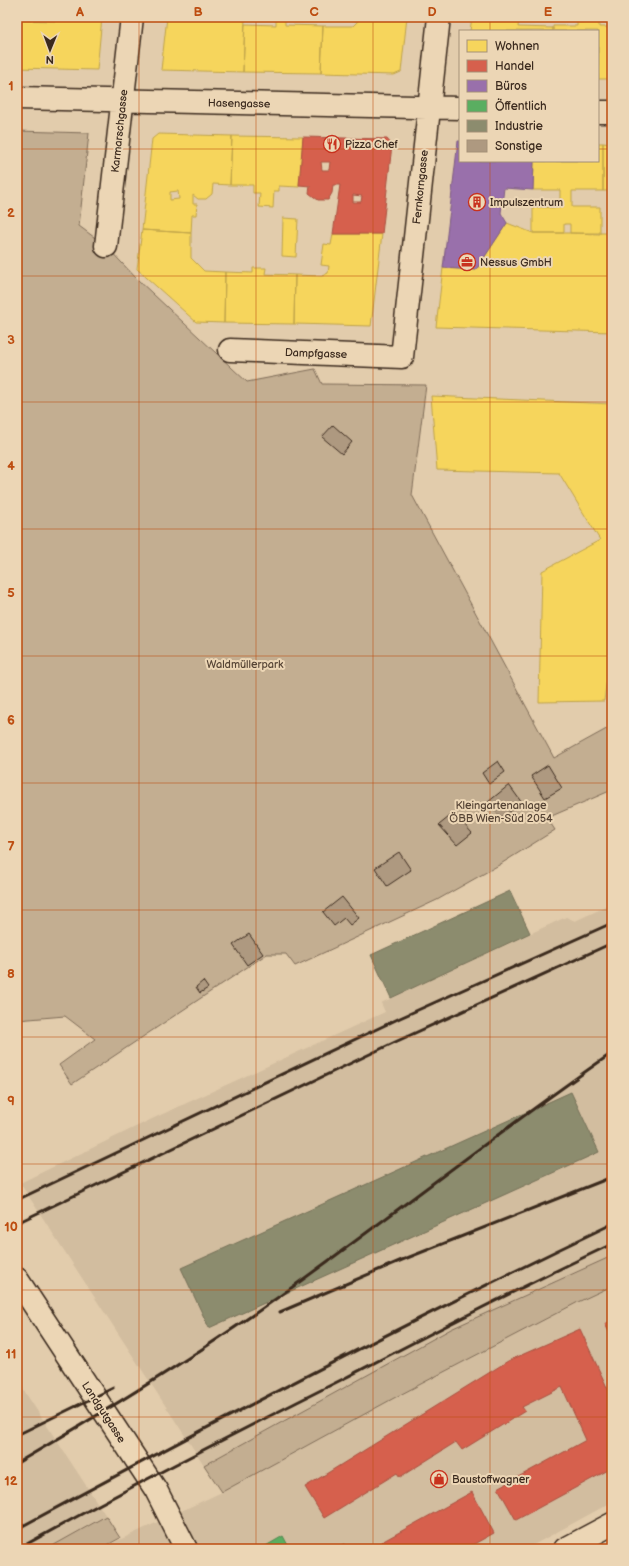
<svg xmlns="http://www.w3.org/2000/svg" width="629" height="1566" viewBox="0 0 629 1566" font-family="'Balsamiq Sans',sans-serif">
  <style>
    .built { fill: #d2bd9f }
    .green { fill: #c3ae91; stroke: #7f6c58 }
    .homes { fill: #f6d55c; stroke: #bea249; fill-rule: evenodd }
    .shops { fill: #d6604d; stroke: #a8503f; fill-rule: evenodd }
    .offices { fill: #9970ab; stroke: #7d5b81 }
    .public { fill: #5aae61; stroke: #51864d }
    .industry { fill: #8c8c6e; stroke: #746f56 }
    .building { fill: #ae9980; stroke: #3b2a1e }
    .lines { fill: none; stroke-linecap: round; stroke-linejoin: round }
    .minor-casing { stroke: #3b2a1e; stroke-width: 25 }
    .major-casing { stroke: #3b2a1e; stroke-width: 25 }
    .minor { stroke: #ecd6b5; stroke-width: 22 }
    .major { stroke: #ecd6b5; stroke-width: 22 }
    .rail { stroke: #3b2a1e; stroke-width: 3 }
    .grid { fill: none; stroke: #bd4d10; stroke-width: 1; stroke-opacity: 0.55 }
    .labels { text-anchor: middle; stroke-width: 4; stroke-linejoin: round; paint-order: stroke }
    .street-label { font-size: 11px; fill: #3b2a1e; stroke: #ecd6b5 }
    .poi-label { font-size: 11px; fill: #3b2a1e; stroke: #ecd6b5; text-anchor: start }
    .park-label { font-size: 11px; fill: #564435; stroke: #ecd6b5 }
    .neatline { fill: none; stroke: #bd4d10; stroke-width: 1.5 }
    .grid-label { font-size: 13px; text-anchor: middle; font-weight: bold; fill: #bd4d10 }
  </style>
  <rect width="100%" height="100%" fill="#e2ccac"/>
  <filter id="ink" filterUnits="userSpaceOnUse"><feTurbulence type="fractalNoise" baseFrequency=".025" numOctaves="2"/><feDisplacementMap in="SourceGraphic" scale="8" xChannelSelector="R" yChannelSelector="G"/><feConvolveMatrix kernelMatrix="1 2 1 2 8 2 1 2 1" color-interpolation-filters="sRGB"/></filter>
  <g filter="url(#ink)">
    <path class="built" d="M612 904V1256L451 1329 204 1465 20 1183 154 1118 385 1012 381 1003 566 917 575 921Z
      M612 1286V1502L526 1549H100L222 1492 394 1398 580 1301Z
      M17 1380 106 1516 47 1549H17Z"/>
    <path class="green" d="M17 131 89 133 79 226 106 246 137 279 247 382 315 369 322 384 426 385 412 495 554 758 612 726V790L547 818 555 830 499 865 437 900 295 966 286 954H267L72 1084 59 1065 95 1039 65 1016 17 1020Z
      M612 1256V1286L580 1301 394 1398 222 1492 204 1465 451 1329Z
      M106 1516 120 1538 100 1549H47Z"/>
    <path class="homes" d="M56 17H102L97 70 17 68V20L56 21Z
      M167 17H245L243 72 161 70Z
      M348 17H407L401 72 394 75 321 73 323 26H353L358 21 348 20Z
      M472 17H519L518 27 553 28V31H470Z
      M276 19H285V25L323 26 321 73 243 72 245 24 276 25Z
      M577 22H599V27H612V79H598V31H553V26H577Z
      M158 134 232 136 230 185 213 184 212 194 206 199H198L193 195V204H197L196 215H192L191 233 142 230 152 139ZM178 191 179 199 170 200V192Z
      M232 136 303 137 299 187 279 186V191H274L273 208 259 207 260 193H253V185H230Z
      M598 143H603V191H572V207H600V234L570 233V224H564V233H533V207L560 208V190H533L534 161H598Z
      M603 143 612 144V191H603Z
      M283 218 298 219 296 257 282 256Z
      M507 223 533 233H612V332L436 327 443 268 476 270Z
      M142 230 191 233V258L204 271 225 272 224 323 196 322 137 269Z
      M333 234H382L371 326 294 324 295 275 322 276 328 273 329 266 321 265 324 244 331 245Z
      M253 268H266L265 274 295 275 294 324 224 323 225 272 253 273Z
      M431 396 612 404V638L604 701 539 702 542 571 600 540 559 473 437 470Z"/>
    <path class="shops" d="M303 137 387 139 392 145 382 234H333L340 185H333L332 193 328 200H318L309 193 310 186 299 185ZM321 162H330L329 170H322ZM353 195 362 196 361 202H353Z
      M612 1320V1338L605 1324Z
      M580 1329 612 1398V1468L516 1520 498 1488 586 1440 562 1387 522 1407 525 1411 462 1450 456 1442 400 1477 397 1473 324 1518 305 1487 508 1361Z
      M472 1492 494 1533 465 1549H369Z
      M345 1544 348 1549H335Z"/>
    <path class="offices" d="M458 141H460V161H534L533 190 504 188 501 213 507 223 476 270 443 268Z"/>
    <path class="public" d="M283 1536 290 1549H265L264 1547Z"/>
    <path class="industry" d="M510 891 530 933 391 998 371 955Z
      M571 1092 599 1152 209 1328 181 1268Z"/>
    <path class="building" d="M333 425 352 442 342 454 322 437Z
      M498 761 505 772 489 784 482 773Z
      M548 765 562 788 545 798 531 776Z
      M509 785 522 803 501 818 488 802Z
      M454 813 472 833 457 845 439 825Z
      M399 852 411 870 387 886 375 868Z
      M342 897 359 918 350 925 344 918 334 926 323 912Z
      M249 934 263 954 247 965 233 945Z
      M203 981 208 988 200 993 196 987Z"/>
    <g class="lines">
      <g class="minor-casing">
        <path id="minor" d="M17 98 460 108
          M598 112H612
          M106 246 132 17
          M230 350 402 357 439 17
          M17 1279 156 1490 186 1549"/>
      </g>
      <g class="major-casing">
        <path id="major" d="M565 1549 612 1524"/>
      </g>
      <use href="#minor" class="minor"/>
      <use href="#major" class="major"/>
      <path class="rail" d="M17 1200 400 1018 612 923
        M17 1223 393 1043 612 943
        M280 1312 402 1260 612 1177
        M17 1435 113 1388
        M17 1463C101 1414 184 1363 263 1308 381 1225 493 1135 612 1053
        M17 1529C213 1423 411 1320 612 1224
        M18 1549C125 1489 235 1433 345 1378 434 1332 522 1286 612 1244"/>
    </g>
  </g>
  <path class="grid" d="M139 17V1549M256 17V1549M373 17V1549M490 17V31M17 149H460M598 149H612M490 161V1549M17 276H612M17 402H612M17 529H612M17 656H612M17 783H612M17 910H612M17 1037H612M17 1164H612M17 1290H612M17 1417H612"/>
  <defs>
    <g id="restaurant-ring" transform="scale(0.9)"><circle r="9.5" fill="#ecd6b5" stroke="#c8321e" stroke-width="1.5"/><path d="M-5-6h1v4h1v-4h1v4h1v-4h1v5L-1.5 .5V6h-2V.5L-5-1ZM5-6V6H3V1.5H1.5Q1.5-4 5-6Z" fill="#c8321e"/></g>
    <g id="building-ring" transform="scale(0.9)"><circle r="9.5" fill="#ecd6b5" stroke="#c8321e" stroke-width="1.5"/><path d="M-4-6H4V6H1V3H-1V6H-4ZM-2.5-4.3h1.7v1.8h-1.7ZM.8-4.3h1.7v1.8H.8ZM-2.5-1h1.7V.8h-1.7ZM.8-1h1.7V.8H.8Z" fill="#c8321e"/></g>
    <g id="office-ring" transform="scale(0.9)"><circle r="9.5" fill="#ecd6b5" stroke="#c8321e" stroke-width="1.5"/><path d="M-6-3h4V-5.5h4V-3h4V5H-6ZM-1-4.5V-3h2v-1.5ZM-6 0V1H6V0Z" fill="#c8321e"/></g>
    <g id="shop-ring" transform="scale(0.9)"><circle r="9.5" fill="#ecd6b5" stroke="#c8321e" stroke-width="1.5"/><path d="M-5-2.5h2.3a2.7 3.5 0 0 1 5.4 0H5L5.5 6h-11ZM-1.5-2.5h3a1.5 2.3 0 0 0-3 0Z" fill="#c8321e"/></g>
  </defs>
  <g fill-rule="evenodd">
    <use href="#restaurant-ring" x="332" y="144"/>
    <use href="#building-ring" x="477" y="202"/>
    <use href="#office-ring" x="467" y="262"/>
    <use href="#shop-ring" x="439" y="1479"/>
  </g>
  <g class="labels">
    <g class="street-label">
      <text transform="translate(239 103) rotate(1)" y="4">Hasengasse</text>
      <text transform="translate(119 131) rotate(-84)" y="4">Karmarschgasse</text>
      <text transform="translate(420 187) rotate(-84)" y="4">Fernkorngasse</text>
      <text transform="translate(316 353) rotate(2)" y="4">Dampfgasse</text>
      <text transform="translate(104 1412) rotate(57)" y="4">Landgutgasse</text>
    </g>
    <g class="poi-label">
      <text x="345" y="148">Pizza Chef</text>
      <text x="490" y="206">Impulszentrum</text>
      <text x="480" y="266">Nessus GmbH</text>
      <text x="452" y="1483">Baustoffwagner</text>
    </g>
    <g class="park-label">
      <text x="245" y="668">Waldmüllerpark</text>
      <text x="501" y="809">Kleingartenanlage<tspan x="501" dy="13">ÖBB Wien-Süd 2054</tspan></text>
    </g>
  </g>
  <rect width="629" height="1566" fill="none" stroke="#ecd6b5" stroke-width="44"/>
  <rect x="459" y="30" width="140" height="132" fill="#ecd6b5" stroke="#a59179"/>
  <rect x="467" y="40" width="20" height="12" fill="#f6d55c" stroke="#a59179"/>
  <text x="495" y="50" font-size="12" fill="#3b2a1e">Wohnen</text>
  <rect x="467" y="60" width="20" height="12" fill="#d6604d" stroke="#a59179"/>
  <text x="495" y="70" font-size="12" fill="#3b2a1e">Handel</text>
  <rect x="467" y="80" width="20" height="12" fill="#9970ab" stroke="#a59179"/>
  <text x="495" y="90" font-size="12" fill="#3b2a1e">Büros</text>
  <rect x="467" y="100" width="20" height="12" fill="#5aae61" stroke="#a59179"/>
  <text x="495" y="110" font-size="12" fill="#3b2a1e">Öffentlich</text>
  <rect x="467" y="120" width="20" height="12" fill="#8c8c6e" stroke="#a59179"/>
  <text x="495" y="130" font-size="12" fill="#3b2a1e">Industrie</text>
  <rect x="467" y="140" width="20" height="12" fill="#ae9980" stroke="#a59179"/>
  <text x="495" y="150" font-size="12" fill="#3b2a1e">Sonstige</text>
  <g transform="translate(50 50) rotate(181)" stroke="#ecd6b5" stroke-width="3" paint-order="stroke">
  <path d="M0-3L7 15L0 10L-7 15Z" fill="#3b2a1e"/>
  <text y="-6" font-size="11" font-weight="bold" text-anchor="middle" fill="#3b2a1e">N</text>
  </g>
  <rect x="22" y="22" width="585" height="1522" class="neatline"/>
  <g class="grid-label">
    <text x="80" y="16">A</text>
    <text x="198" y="16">B</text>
    <text x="314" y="16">C</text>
    <text x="432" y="16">D</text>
    <text x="548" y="16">E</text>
    <text x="11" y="90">1</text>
    <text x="11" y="217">2</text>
    <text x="11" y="344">3</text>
    <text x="11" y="470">4</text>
    <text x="11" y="597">5</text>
    <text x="11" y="724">6</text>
    <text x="11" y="851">7</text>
    <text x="11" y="978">8</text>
    <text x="11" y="1105">9</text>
    <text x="11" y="1231">10</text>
    <text x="11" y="1358">11</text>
    <text x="11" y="1485">12</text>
  </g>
</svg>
